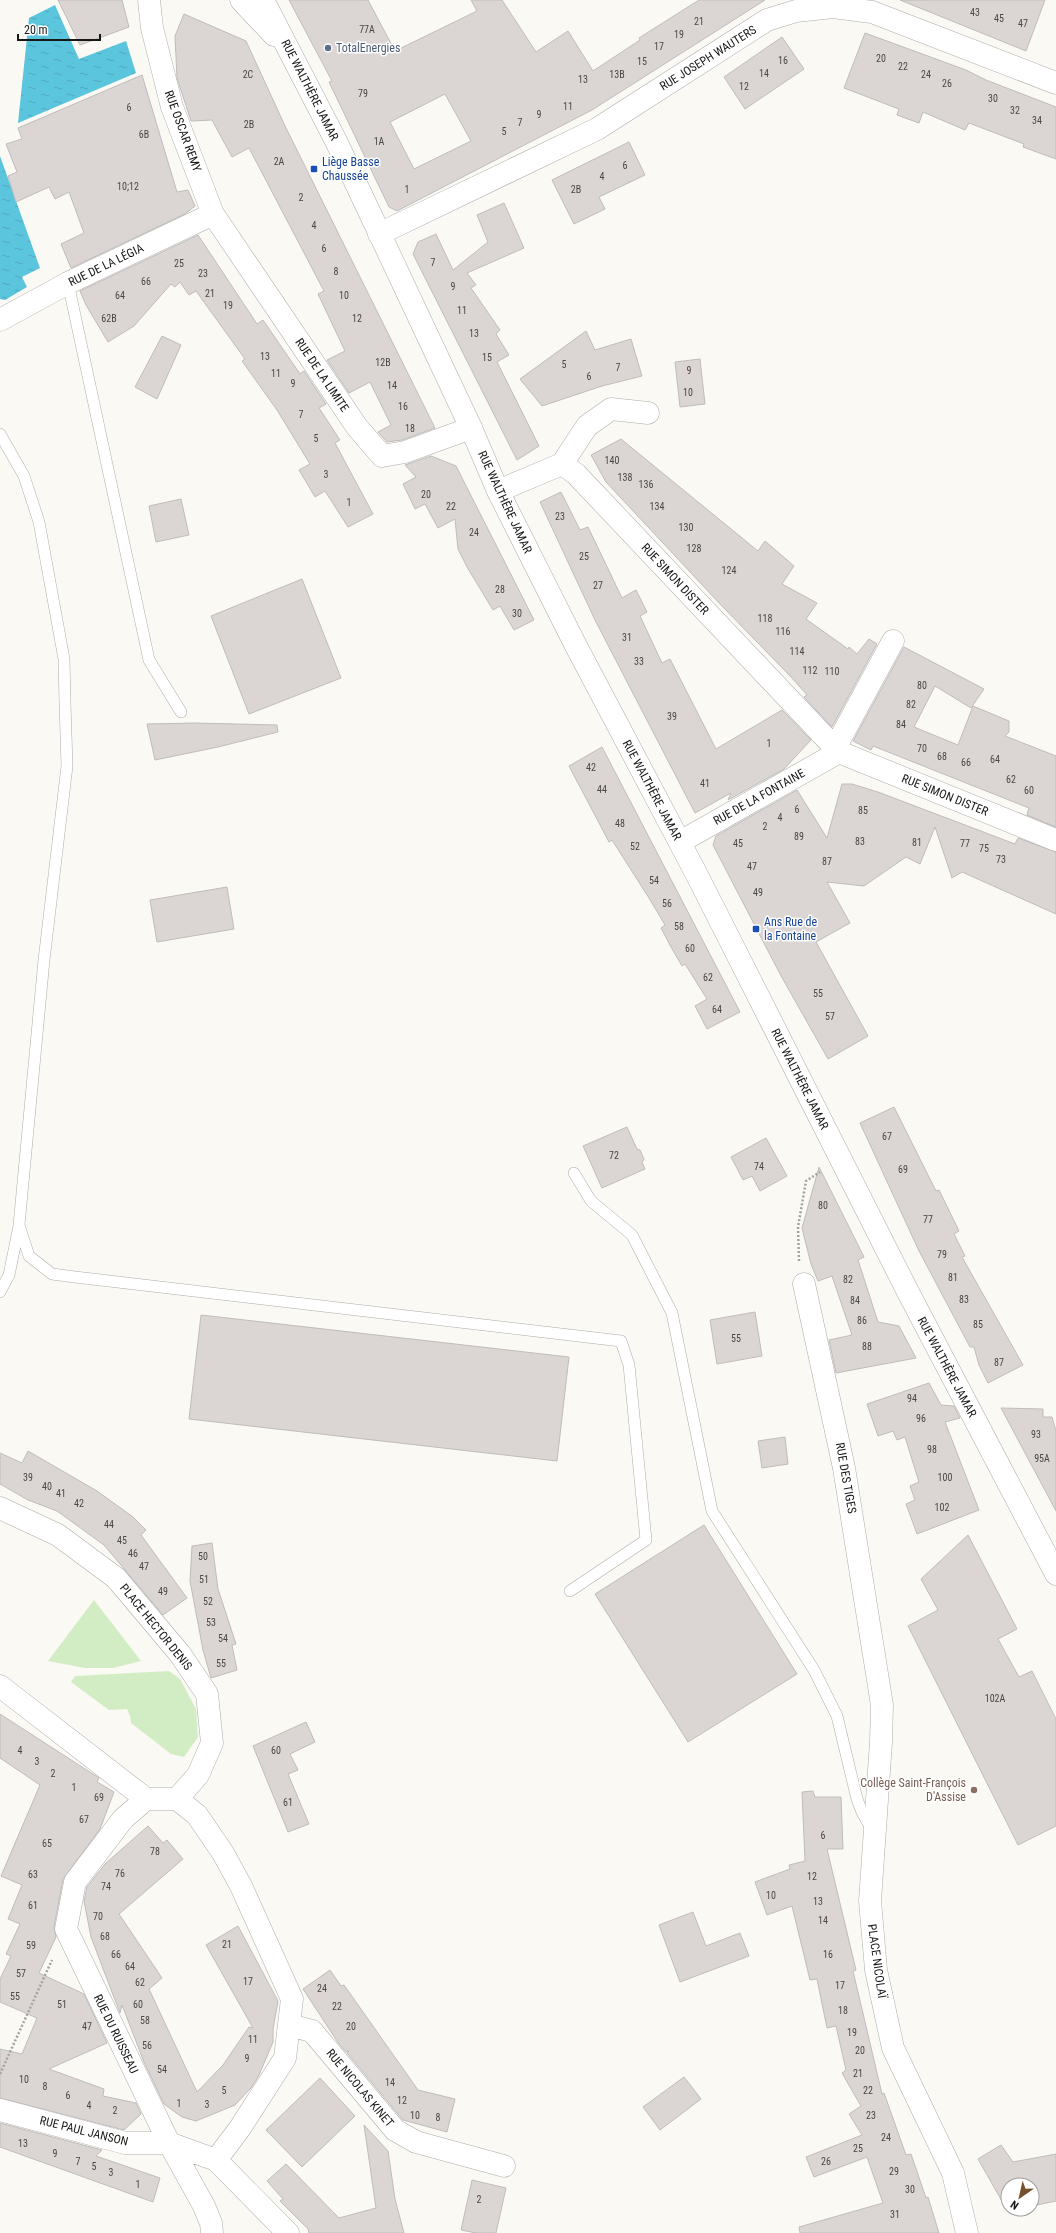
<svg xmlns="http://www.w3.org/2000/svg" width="1056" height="2233" viewBox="0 0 1056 2233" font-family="'Roboto Condensed',sans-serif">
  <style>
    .green { fill: #d2edc4 }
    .water { fill: url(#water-ripples) }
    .building { fill: #dbd6d4; stroke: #c1bcbb; fill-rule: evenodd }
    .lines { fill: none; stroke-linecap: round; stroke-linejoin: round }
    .service-casing { stroke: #aeaca8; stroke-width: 12 }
    .minor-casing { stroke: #aeaca8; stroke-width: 23 }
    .primary-casing { stroke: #aeaca8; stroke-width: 23 }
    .path { stroke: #a3a39f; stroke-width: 2.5; stroke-dasharray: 2 2; stroke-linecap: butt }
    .service { stroke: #fff; stroke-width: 11 }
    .minor { stroke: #fff; stroke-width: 22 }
    .primary { stroke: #fff; stroke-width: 22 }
    .service-dot { fill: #5c6f8a; stroke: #fff; stroke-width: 1.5 }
    .transit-dot { fill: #1a4fb4; stroke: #fff; stroke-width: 1.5 }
    .education-dot { fill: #8d6e63; stroke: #fff; stroke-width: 1.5 }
    .labels { text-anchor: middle; stroke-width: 3; stroke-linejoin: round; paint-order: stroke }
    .number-label { font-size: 10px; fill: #484745 }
    .service-label { font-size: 12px; fill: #4e5e75; stroke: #fff; text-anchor: start }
    .street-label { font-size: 12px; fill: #171715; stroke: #fff }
    .transit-label { font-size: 12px; fill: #164399; stroke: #fff; text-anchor: start }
    .education-label { font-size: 12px; fill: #785e54; stroke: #fff; text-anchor: end }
  </style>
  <defs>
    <pattern id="water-ripples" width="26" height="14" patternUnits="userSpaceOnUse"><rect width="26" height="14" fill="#5cc5de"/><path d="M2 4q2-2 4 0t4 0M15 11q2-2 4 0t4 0" fill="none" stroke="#4fa8be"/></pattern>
  </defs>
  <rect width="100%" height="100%" fill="#faf9f4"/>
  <path class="green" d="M94 1600 141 1661 113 1668H85L48 1661Z
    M169 1671 180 1679 196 1709 198 1737 184 1757 171 1754 131 1723 130 1716 127 1709 109 1710 71 1682 75 1676Z"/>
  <path class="water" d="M55 5 79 59 126 41 136 73 18 123 29 18Z
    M0 156 40 268 22 277 27 287 5 300 0 299Z"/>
  <path class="building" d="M58 0H122L129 27 80 45Z
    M289 0H368L395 51 477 11 471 0H502L536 52 568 31 593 71 640 40 639 38 699 0H765L592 110 397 211 389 207 329 82 332 81ZM445 94 471 141 414 169 390 122Z
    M900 0H1045L1026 51Z
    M184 14 246 41 286 128 435 428 402 440 387 442 378 432 391 425 370 382 349 393 327 360 345 351 318 294 324 291 249 148 232 157 212 120 191 121 177 78 175 36Z
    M865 33 966 70 986 80 1056 107V159L1023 147 1024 144 969 123 965 130 923 112 919 123 897 115 899 109 844 88Z
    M782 37 804 69 745 109 724 77Z
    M142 75 177 192 188 190 195 206 185 214 71 268 61 244 84 233 69 192 55 199 49 187 16 202 8 176 17 172 6 144 22 139 18 128Z
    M629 142 645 175 599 197 605 209 574 224 552 180Z
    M504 203 524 248 467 273 476 285 471 288 500 330 496 334 509 355 497 362 539 446 517 460 413 254 418 242 436 234 453 270 488 242 477 215Z
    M198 235 257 324 263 320 300 374 304 371 326 404 319 408 340 440 335 443 373 514 348 527 325 491 315 497 299 470 310 464 277 410 242 361 245 359 196 291 189 295 180 282 175 287 171 284 134 326 108 342 86 305 80 291Z
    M586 331 595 350 631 339 642 376 602 386 542 406 520 379Z
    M162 336 181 345 157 399 135 387Z
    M700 359 705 404 680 407 675 362Z
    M621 439 758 551 765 541 794 566 782 584 817 603 806 619 848 649 849 647 857 654 869 639 877 644 832 727 804 697 807 695 792 678 720 604 606 482 591 455Z
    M431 456 456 466 534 620 514 630 500 606 493 610 467 567 458 549 455 519 438 528 425 504 415 509 403 484 416 477 405 465Z
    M561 492 580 530 588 527 622 598 636 590 647 612 640 616 662 663 670 659 716 749 782 710 811 740 784 769 728 800 731 793 695 813 595 620 540 502Z
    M181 499 189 535 156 542 149 506Z
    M302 579 341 678 249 714 211 616Z
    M904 647 984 689 971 708 935 686 914 727 958 745 973 706 1009 721V732L1005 736 1056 756V827L1027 815 1029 808 873 746 871 750 853 741Z
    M195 723 277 725 278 732 218 747 155 760 147 724Z
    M602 747 740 1012 707 1029 695 1006 707 999 685 964 682 966 671 947 661 928 665 925 649 898 612 840 609 842 569 766Z
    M842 784H852L878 792 1015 844 1018 838 1056 852V914L962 872 952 878 935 827 920 864 906 857 864 886 827 882 850 923 816 942 868 1036 828 1059 780 974 713 845 716 836 797 790 827 838Z
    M227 887 234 929 157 942 150 900Z
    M894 1107 936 1191 939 1190 959 1231 954 1234 965 1256 962 1257 1023 1365 988 1383 979 1365 974 1347H970L919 1251 860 1123Z
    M627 1127 637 1149 640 1150 644 1159 642 1162 645 1169 602 1188 583 1146Z
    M766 1138 787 1176 760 1191 752 1176 743 1180 731 1157Z
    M819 1167 864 1257 858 1260 878 1322 899 1326 916 1358 836 1373 829 1340 852 1335 832 1276 818 1281 811 1264 802 1228Z
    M755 1312 762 1356 717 1364 710 1320Z
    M201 1315 569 1357 557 1461 189 1419Z
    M929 1383 941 1405 954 1406 960 1418 945 1422 979 1510 917 1534 906 1504 915 1500 910 1486 919 1482 905 1437 897 1440 893 1431 878 1436 867 1404Z
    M1001 1408 1043 1409V1417H1052L1056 1431V1511Z
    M785 1437 788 1464 762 1468 758 1441Z
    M28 1451 97 1491 133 1517 146 1530 141 1535 187 1598 163 1615 104 1545 57 1511 28 1500 0 1484V1453L22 1463Z
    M704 1525 797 1674 688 1742 595 1594Z
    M968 1535 1017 1629 998 1639 1019 1677 1032 1671 1056 1719V1826L1018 1845 908 1626 938 1610 921 1579Z
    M212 1543 218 1589 236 1644 232 1645 237 1670 211 1678 203 1650 190 1581 192 1546Z
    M0 1714 96 1776 99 1778 97 1782 114 1792 100 1829 63 1879 54 1927 56 1937 39 1973 84 1994 107 2043 49 2069 104 2089 103 2096 136 2103 141 2114 124 2130 0 2098V2049L22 2054 37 2018 0 2002V1979L11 1956 6 1954 20 1924 8 1919 22 1885 1 1876 40 1785 0 1758Z
    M306 1722 315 1742 290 1754 298 1770 288 1774 309 1824 288 1832 253 1746Z
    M813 1791 815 1797H841L843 1849H827L856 1970 853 1971 882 2094 884 2093 906 2155 911 2154 926 2198 928 2197 939 2233H800L799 2227 883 2203 867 2157 814 2177 806 2157 862 2135 849 2114 861 2106 842 2073 846 2070 836 2026 827 2028 817 1979 810 1980 792 1906 767 1915 755 1882 790 1869 789 1865 805 1861 802 1792Z
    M148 1826 163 1843 167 1840 183 1859 119 1914 162 1978 149 1989 197 2092 223 2065 249 2027 253 2028 206 1945 238 1926 278 2001 273 2029V2042L259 2075 251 2088 235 2105 196 2121 182 2117 164 2104 144 2062 122 2005 120 2013 91 1937 84 1901 87 1887 105 1864Z
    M693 1912 706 1946 740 1933 749 1956 680 1982 659 1925Z
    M330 1970 341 1986 344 1985 418 2090 455 2099 447 2132 403 2120 347 2053 349 2051 346 2052 339 2044 303 1989Z
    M684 2077 701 2099 660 2130 643 2107Z
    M320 2078 355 2116 302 2167 266 2130Z
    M0 2123 102 2150 96 2156 160 2178 153 2202 0 2147Z
    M364 2125 388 2151 395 2199 404 2233H309L308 2229 280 2201 283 2199 267 2181 286 2164 339 2218 376 2208Z
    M1001 2145 1013 2162 1056 2154V2201L1032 2206V2185H1008V2209H1015L1007 2210 978 2159Z
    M472 2180 506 2188 496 2233H476L461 2230Z"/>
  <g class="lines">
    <g class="service-casing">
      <path id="service" d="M68 283 149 660 181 712
        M0 434 24 476 39 522 64 659 65 703 67 766 44 960 19 1225 29 1256 52 1274 75 1277 621 1341 629 1365 646 1540 570 1591
        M574 1173 591 1201 632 1235 672 1313 712 1511 814 1670 837 1716 857 1799 862 1812 872 1830
        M0 1292 9 1275 19 1226"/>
    </g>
    <g class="minor-casing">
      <path id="minor" d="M149 0 152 28 172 107 213 214 357 427 382 456 405 452 471 428
        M379 234 597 129 767 20 796 11 833 7 872 12 1056 83
        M0 320 68 283 213 214
        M562 464 576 474 839 752 1056 840
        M562 464 587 426 611 409 648 413
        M498 491 562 464
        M835 748 893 641
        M680 842 839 752
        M804 1284 844 1468 882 1705 881 1742 870 1901 876 1970 893 2048 953 2173 967 2233
        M0 1508 58 1535 116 1578 180 1654 207 1694 212 1743 198 1775 177 1799H146L0 1686
        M146 1799 123 1819 75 1882 66 1929 169 2143 204 2206 211 2223 212 2233
        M177 1799 197 1815 223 1853 241 1886 292 1999 285 2058 240 2128 216 2160
        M289 2025 312 2031 395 2130 416 2142 504 2166
        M0 2110 125 2143H169L216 2160 288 2233"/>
    </g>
    <g class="primary-casing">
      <path id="primary" d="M241 0 274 35
        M263 0 336 141 471 428 498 491 575 644 698 877 908 1292 1056 1574"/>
    </g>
    <path class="path" d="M799 1261 798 1227 806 1181 820 1172
      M0 2074 52 1960"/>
    <use href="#service" class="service"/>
    <use href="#minor" class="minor"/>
    <use href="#primary" class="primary"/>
  </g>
  <circle class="service-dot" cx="328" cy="48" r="4"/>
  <g class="transit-dot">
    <rect x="310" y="165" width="8" height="8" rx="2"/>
    <rect x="752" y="925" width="8" height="8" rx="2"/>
  </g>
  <circle class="education-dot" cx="974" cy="1790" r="4"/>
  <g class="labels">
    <g class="number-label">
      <text x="975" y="16">43</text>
      <text x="999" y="22">45</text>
      <text x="699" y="25">21</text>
      <text x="1023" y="27">47</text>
      <text x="367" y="33">77A</text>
      <text x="679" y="38">19</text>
      <text x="659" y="50">17</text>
      <text x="881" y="62">20</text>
      <text x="783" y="64">16</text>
      <text x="642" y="65">15</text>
      <text x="903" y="70">22</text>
      <text x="764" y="77">14</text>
      <text x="248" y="78">2C</text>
      <text x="617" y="78">13B</text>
      <text x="926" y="78">24</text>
      <text x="583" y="83">13</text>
      <text x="947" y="87">26</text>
      <text x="744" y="90">12</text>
      <text x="363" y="97">79</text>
      <text x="993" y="102">30</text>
      <text x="568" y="110">11</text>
      <text x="129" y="111">6</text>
      <text x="1015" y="114">32</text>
      <text x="539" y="118">9</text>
      <text x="1037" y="124">34</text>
      <text x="520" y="126">7</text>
      <text x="249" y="128">2B</text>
      <text x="504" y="135">5</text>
      <text x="144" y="138">6B</text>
      <text x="379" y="145">1A</text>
      <text x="279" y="165">2A</text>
      <text x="625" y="169">6</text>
      <text x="602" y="180">4</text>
      <text x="128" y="190">10;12</text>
      <text x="407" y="193">1</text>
      <text x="576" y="193">2B</text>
      <text x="301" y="201">2</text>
      <text x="314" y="229">4</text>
      <text x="324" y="252">6</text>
      <text x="433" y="266">7</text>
      <text x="179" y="267">25</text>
      <text x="336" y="275">8</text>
      <text x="203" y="277">23</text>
      <text x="146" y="285">66</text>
      <text x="453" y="290">9</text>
      <text x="210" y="297">21</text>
      <text x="120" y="299">64</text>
      <text x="344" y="299">10</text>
      <text x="228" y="309">19</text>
      <text x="462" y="314">11</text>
      <text x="109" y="322">62B</text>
      <text x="357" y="322">12</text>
      <text x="474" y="337">13</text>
      <text x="265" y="360">13</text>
      <text x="487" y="361">15</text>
      <text x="383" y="366">12B</text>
      <text x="564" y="368">5</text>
      <text x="618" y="371">7</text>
      <text x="689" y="374">9</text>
      <text x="276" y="377">11</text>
      <text x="589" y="380">6</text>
      <text x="293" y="387">9</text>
      <text x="392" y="389">14</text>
      <text x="688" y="396">10</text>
      <text x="403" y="410">16</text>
      <text x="301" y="418">7</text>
      <text x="410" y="432">18</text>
      <text x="316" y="442">5</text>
      <text x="612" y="464">140</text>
      <text x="326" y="478">3</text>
      <text x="625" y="481">138</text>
      <text x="646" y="488">136</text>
      <text x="426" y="498">20</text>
      <text x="349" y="506">1</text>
      <text x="451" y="510">22</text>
      <text x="657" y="510">134</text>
      <text x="560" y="520">23</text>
      <text x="686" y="531">130</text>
      <text x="474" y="536">24</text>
      <text x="694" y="552">128</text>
      <text x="584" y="560">25</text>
      <text x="729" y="574">124</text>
      <text x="598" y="589">27</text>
      <text x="500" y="593">28</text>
      <text x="517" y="617">30</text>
      <text x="765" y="622">118</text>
      <text x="783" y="635">116</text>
      <text x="627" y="641">31</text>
      <text x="797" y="655">114</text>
      <text x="639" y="665">33</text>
      <text x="810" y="674">112</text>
      <text x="832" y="675">110</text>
      <text x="922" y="689">80</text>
      <text x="911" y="708">82</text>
      <text x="672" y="720">39</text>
      <text x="901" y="728">84</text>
      <text x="769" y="747">1</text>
      <text x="922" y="752">70</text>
      <text x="942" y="760">68</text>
      <text x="995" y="763">64</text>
      <text x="966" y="766">66</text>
      <text x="591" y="771">42</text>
      <text x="1011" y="783">62</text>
      <text x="705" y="787">41</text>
      <text x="602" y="793">44</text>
      <text x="1029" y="794">60</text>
      <text x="797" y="813">6</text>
      <text x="863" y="814">85</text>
      <text x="780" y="821">4</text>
      <text x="620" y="827">48</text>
      <text x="765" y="830">2</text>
      <text x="799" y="840">89</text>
      <text x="860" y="845">83</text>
      <text x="917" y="846">81</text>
      <text x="738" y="847">45</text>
      <text x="965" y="847">77</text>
      <text x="635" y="850">52</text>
      <text x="984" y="852">75</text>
      <text x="1001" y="863">73</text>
      <text x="827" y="865">87</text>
      <text x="752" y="870">47</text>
      <text x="654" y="884">54</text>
      <text x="758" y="896">49</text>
      <text x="667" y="907">56</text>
      <text x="679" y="930">58</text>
      <text x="690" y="952">60</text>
      <text x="708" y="981">62</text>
      <text x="818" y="997">55</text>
      <text x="717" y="1013">64</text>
      <text x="830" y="1020">57</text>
      <text x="887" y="1140">67</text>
      <text x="614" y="1159">72</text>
      <text x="759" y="1170">74</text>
      <text x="903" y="1173">69</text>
      <text x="823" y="1209">80</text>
      <text x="928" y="1223">77</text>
      <text x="942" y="1258">79</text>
      <text x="953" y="1281">81</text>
      <text x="848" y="1283">82</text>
      <text x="964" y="1303">83</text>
      <text x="855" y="1304">84</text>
      <text x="862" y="1324">86</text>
      <text x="978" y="1328">85</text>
      <text x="736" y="1342">55</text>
      <text x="867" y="1350">88</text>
      <text x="999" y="1366">87</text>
      <text x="912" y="1402">94</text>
      <text x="921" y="1422">96</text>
      <text x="1036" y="1438">93</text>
      <text x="932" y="1453">98</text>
      <text x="1042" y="1462">95A</text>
      <text x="28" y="1481">39</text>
      <text x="945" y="1481">100</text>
      <text x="47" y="1490">40</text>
      <text x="61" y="1497">41</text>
      <text x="79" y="1507">42</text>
      <text x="942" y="1511">102</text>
      <text x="109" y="1528">44</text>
      <text x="122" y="1544">45</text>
      <text x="133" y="1557">46</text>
      <text x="203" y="1560">50</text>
      <text x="144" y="1570">47</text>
      <text x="204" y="1583">51</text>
      <text x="163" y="1595">49</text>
      <text x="208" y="1605">52</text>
      <text x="211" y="1626">53</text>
      <text x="223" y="1642">54</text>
      <text x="221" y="1667">55</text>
      <text x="995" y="1702">102A</text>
      <text x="20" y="1754">4</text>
      <text x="276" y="1754">60</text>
      <text x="37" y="1765">3</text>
      <text x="53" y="1777">2</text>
      <text x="74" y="1791">1</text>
      <text x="99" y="1801">69</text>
      <text x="288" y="1806">61</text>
      <text x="84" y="1823">67</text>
      <text x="823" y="1839">6</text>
      <text x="47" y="1847">65</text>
      <text x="155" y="1855">78</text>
      <text x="120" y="1877">76</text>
      <text x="33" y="1878">63</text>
      <text x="812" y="1880">12</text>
      <text x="106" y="1890">74</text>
      <text x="771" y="1899">10</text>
      <text x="818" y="1905">13</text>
      <text x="33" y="1909">61</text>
      <text x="98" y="1920">70</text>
      <text x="823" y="1924">14</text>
      <text x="105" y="1940">68</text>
      <text x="227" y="1948">21</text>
      <text x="31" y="1949">59</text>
      <text x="116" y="1958">66</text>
      <text x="828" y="1958">16</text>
      <text x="130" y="1970">64</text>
      <text x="21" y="1977">57</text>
      <text x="248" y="1985">17</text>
      <text x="140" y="1986">62</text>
      <text x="840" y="1989">17</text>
      <text x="322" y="1992">24</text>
      <text x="15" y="2000">55</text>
      <text x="62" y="2008">51</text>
      <text x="138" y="2008">60</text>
      <text x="337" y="2010">22</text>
      <text x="843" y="2014">18</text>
      <text x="145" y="2024">58</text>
      <text x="87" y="2030">47</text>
      <text x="351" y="2030">20</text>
      <text x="852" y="2036">19</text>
      <text x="253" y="2043">11</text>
      <text x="147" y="2049">56</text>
      <text x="860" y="2054">20</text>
      <text x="247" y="2062">9</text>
      <text x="162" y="2073">54</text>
      <text x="858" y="2077">21</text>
      <text x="24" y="2083">10</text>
      <text x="390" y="2086">14</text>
      <text x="45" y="2090">8</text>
      <text x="224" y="2094">5</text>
      <text x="868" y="2094">22</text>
      <text x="68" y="2099">6</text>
      <text x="402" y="2104">12</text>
      <text x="179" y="2107">1</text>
      <text x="207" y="2108">3</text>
      <text x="89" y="2109">4</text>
      <text x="115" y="2114">2</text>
      <text x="415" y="2119">10</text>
      <text x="871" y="2119">23</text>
      <text x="438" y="2121">8</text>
      <text x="886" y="2141">24</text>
      <text x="23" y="2147">13</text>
      <text x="858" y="2152">25</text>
      <text x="55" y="2157">9</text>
      <text x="78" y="2165">7</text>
      <text x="826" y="2165">26</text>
      <text x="94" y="2170">5</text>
      <text x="894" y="2175">29</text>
      <text x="111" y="2176">3</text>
      <text x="138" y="2188">1</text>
      <text x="910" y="2193">30</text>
      <text x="479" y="2203">2</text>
      <text x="895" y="2218">31</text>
    </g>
    <g class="service-label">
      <text x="336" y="52">TotalEnergies</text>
    </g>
    <g class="street-label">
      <text transform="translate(708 58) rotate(-32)" y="4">RUE JOSEPH WAUTERS</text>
      <text transform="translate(310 90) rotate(63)" y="4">RUE WALTHÈRE JAMAR</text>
      <text transform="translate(183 131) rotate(70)" y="4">RUE OSCAR REMY</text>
      <text transform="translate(106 265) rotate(-26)" y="4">RUE DE LA LÉGIA</text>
      <text transform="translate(322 375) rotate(56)" y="4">RUE DE LA LIMITE</text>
      <text transform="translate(505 502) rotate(65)" y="4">RUE WALTHÈRE JAMAR</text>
      <text transform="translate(675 579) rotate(47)" y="4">RUE SIMON DISTER</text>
      <text transform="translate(652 790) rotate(62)" y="4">RUE WALTHÈRE JAMAR</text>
      <text transform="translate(945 795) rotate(22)" y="4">RUE SIMON DISTER</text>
      <text transform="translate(759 797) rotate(-29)" y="4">RUE DE LA FONTAINE</text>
      <text transform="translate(800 1079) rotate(63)" y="4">RUE WALTHÈRE JAMAR</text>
      <text transform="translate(947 1367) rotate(62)" y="4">RUE WALTHÈRE JAMAR</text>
      <text transform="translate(846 1478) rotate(80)" y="4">RUE DES TIGES</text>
      <text transform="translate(156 1627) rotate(51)" y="4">PLACE HECTOR DENIS</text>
      <text transform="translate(877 1961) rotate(82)" y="4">PLACE NICOLAÏ</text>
      <text transform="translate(116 2034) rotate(64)" y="4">RUE DU RUISSEAU</text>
      <text transform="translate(360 2088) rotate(50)" y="4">RUE NICOLAS KINET</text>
      <text transform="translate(84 2131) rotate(14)" y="4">RUE PAUL JANSON</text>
    </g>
    <g class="transit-label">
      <text x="322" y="166">Liège Basse<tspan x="322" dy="14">Chaussée</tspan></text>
      <text x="764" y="926">Ans Rue de<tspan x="764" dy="14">la Fontaine</tspan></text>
    </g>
    <g class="education-label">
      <text x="966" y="1787">Collège Saint-François<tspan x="966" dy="14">D'Assise</tspan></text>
    </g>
  </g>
  <g transform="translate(1020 2197) rotate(214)"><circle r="19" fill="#ffffff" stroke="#a2a2a1"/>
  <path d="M0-3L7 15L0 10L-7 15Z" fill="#76512c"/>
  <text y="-6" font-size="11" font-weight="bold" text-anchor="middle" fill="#171715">N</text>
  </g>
  <path d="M18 34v6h82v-6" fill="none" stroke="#171715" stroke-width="2"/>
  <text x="24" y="34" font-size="12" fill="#171715" stroke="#ffffff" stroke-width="3" paint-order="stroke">20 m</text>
</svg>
